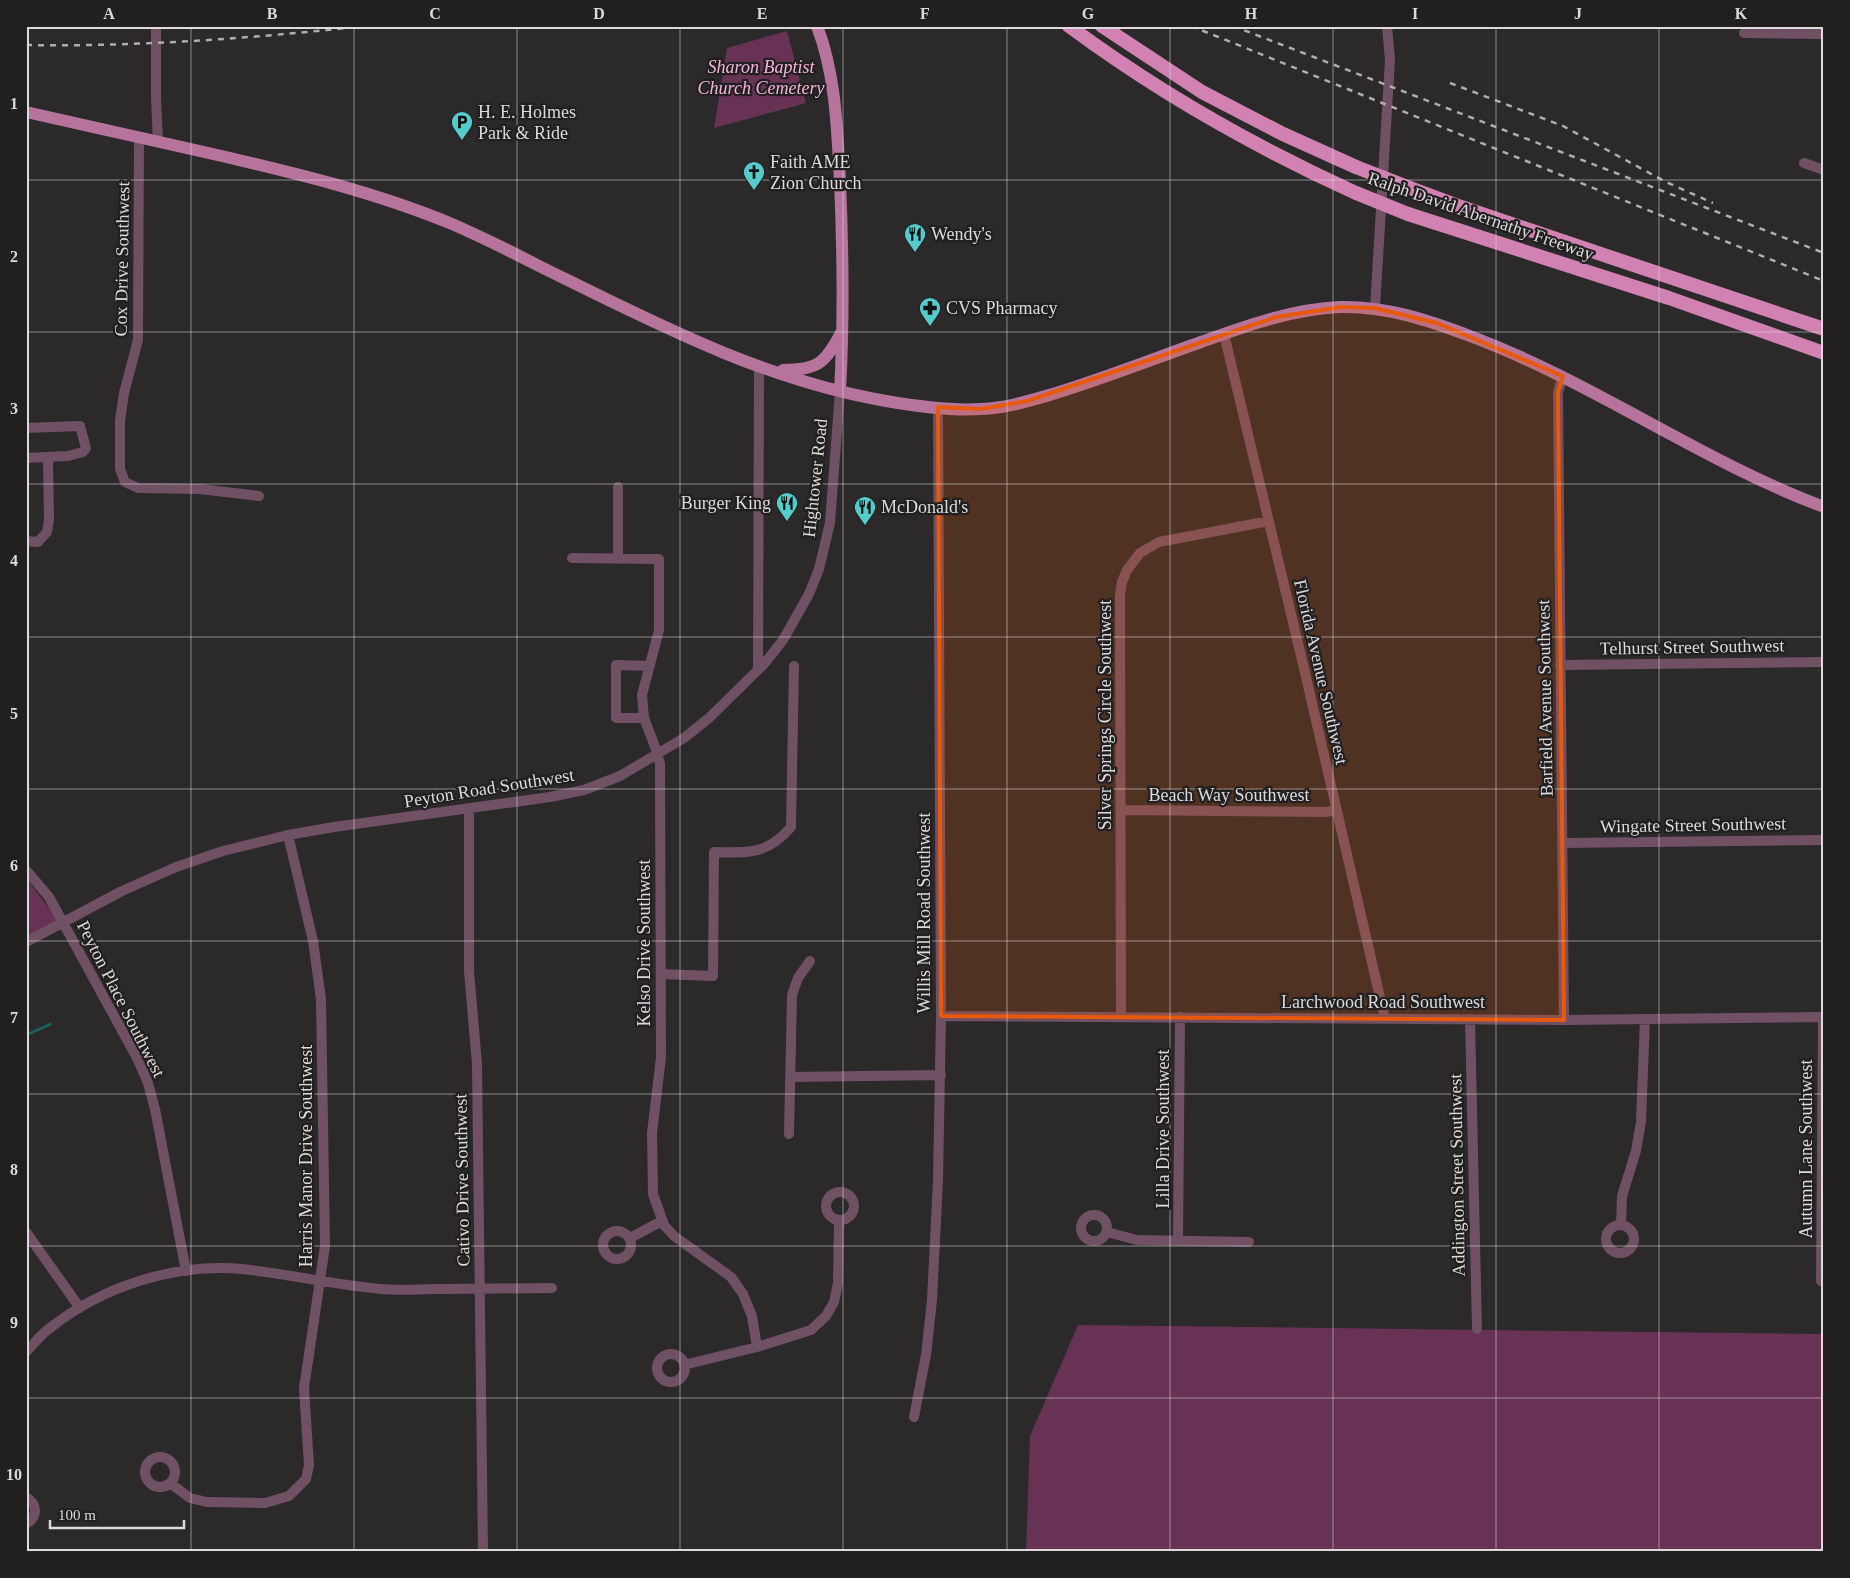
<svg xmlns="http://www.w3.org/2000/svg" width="1850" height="1578" viewBox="0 0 1850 1578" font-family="'Times New Roman',serif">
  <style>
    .green { fill: #673254 }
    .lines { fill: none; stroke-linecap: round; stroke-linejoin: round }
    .stream { stroke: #196261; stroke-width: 2.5 }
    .minor { stroke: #705063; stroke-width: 10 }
    .major { stroke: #b6749c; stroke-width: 12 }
    .highway { stroke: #d182b2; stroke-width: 14 }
    .rail { stroke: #afadae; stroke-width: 2.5; stroke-dasharray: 6 6; stroke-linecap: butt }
    .highway-bridge { stroke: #d182b2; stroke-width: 14 }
    .marked { fill: #e8590c; fill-opacity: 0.2; stroke: #e8590c; stroke-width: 4; stroke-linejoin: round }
    .grid { fill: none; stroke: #dcdadb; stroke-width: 1; stroke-opacity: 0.55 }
    .labels { text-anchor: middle; stroke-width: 4.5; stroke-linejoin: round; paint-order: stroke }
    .park-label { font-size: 18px; font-style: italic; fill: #f3b5da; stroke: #221f21 }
    .poi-label { font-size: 18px; fill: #dcdadb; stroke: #221f21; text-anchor: start }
    .street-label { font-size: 18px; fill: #dcdadb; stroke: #221f21 }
    .neatline { fill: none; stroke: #dcdadb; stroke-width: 2 }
    .grid-label { font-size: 16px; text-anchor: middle; font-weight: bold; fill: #dcdadb }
  </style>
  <rect width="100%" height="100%" fill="#2b292a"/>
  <path class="green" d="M787 31 806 103 714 128 727 48Z
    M26 878 62 925 26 943Z
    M1078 1325 1824 1334V1552H1026L1030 1436Z"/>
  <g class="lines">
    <path class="stream" d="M26 1035 51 1024"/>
    <path class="minor" d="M156 26V99L158 142
      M1744 33 1824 34
      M139 138 138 340 124 393 120 421V469L125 482 138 488 200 489 259 496
      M1804 163 1824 170
      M1375 308 1390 60 1387 26
      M1224 334 1303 664 1385 1019
      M1563 376 1558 392 1564 1020
      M26 428 80 426 86 448 83 452 68 456 26 458
      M618 487V559
      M26 541 38 542 47 532 49 520 48 457
      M572 558 659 559V630L642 695 644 718 657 752 660 764 661 1057 652 1133 653 1194 664 1225 674 1236 731 1277 743 1294 752 1316 757 1347
      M1560 665 1824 662
      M758 670 759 367
      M644 718H616V665L650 666
      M469 809V971L477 1064 483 1552
      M1121 810 1326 812 1337 810
      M1562 843 1824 840
      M26 870 49 897 137 1058 148 1083 155 1109 186 1271
      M26 942 122 891 176 867 223 851 288 835 334 827 550 797 584 790 620 776 684 738 709 718 765 663 783 640 809 594 819 569 830 523 840 391
      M661 974 713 976 714 852C748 853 767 855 791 827L794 666
      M941 1016 1564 1020 1824 1017
      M1121 1017 1120 595 1122 582 1127 570 1140 553 1159 542 1269 521
      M1470 1019 1477 1329
      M790 1077 941 1075
      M789 1134 792 995 798 978 810 961
      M826 1206a14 14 0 1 1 28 0a14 14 0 1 1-28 0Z
      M1081 1228a13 13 0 1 1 26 0a13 13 0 1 1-26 0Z
      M1606 1239a14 14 0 1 1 28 0a14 14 0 1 1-28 0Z
      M1621 1225 1622 1196 1636 1151 1641 1122 1645 1019
      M603 1245a14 14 0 1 1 28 0a14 14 0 1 1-28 0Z
      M26 1232 80 1308
      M1107 1232 1137 1240 1249 1242
      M630 1238 662 1221
      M1178 1241 1180 1017
      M1821 1281 1823 1017
      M26 1352C34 1344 41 1334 50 1328 103 1286 175 1263 242 1269 289 1274 335 1285 381 1289 400 1291 420 1289 438 1289 476 1289 514 1288 552 1288
      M657 1368a14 14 0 1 1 28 0a14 14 0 1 1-28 0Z
      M684 1365 757 1347 811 1330 826 1316 834 1302 838 1283 839 1220
      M914 1417 926 1355 932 1300 938 1181 941 1016 938 407
      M145 1472a15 15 0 1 1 30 0a15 15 0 1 1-30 0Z
      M170 1483 190 1498 207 1502 265 1503 289 1496 306 1479 309 1465 304 1388 325 1246 321 999 313 941 288 835
      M26 1497C38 1504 38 1517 26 1524"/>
    <path class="major" d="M817 26C836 76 837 128 840 181 843 251 844 321 840 391
      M26 112C89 126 151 140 213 154 295 173 375 192 452 224 482 237 510 251 539 266 651 321 762 380 886 401 915 406 952 411 981 409 1007 408 1032 400 1056 393 1105 378 1153 359 1201 342 1246 326 1292 309 1340 307 1386 306 1428 320 1470 336 1593 382 1701 461 1824 507
      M783 370C818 370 825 363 841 333"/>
    <path class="highway" d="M1069 26C1158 92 1255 147 1356 193
      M1102 26 1202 92 1283 134 1356 167
      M1410 188 1461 207 1824 329
      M1408 214 1669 298 1824 353"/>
    <path class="rail" d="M1191 26 1824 281
      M1233 26 1824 253
      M26 45C140 47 253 38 366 26
      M1450 83 1563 126 1666 182 1713 203"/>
    <path class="highway-bridge" d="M1356 167 1410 188
      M1356 193 1408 214"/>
  </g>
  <path class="marked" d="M1341 307 1375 308 1437 323 1563 376 1558 392 1564 1020 941 1016 938 407 981 409 1027 401 1276 317Z"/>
  <path class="grid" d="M191 26V1552M354 26V1552M517 26V1552M680 26V1552M843 26V1552M1007 26V1552M1170 26V1552M1333 26V1552M1496 26V1552M1659 26V1552M26 180H1824M26 332H1824M26 484H1824M26 637H1824M26 789H1824M26 941H1824M26 1094H1824M26 1246H1824M26 1398H1824"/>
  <defs>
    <g id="parking-pin" transform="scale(1.125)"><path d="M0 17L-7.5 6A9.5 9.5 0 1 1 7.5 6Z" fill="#52cdcc" stroke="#221f21"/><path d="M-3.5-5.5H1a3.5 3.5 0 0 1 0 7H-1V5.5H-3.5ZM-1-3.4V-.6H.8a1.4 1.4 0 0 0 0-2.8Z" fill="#111"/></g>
    <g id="church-pin" transform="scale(1.125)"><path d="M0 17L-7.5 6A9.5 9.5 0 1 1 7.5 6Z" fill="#52cdcc" stroke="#221f21"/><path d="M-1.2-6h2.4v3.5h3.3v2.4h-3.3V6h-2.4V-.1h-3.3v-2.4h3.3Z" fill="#111"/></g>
    <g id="restaurant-pin" transform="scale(1.125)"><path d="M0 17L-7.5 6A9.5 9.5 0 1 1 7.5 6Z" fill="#52cdcc" stroke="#221f21"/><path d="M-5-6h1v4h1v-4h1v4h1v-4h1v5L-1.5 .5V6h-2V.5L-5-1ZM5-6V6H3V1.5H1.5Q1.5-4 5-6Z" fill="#111"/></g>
    <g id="pharmacy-pin" transform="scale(1.125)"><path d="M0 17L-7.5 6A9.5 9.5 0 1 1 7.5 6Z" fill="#52cdcc" stroke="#221f21"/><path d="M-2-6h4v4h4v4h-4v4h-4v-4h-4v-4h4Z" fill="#111"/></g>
  </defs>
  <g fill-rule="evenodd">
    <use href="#parking-pin" x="462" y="122"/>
    <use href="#church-pin" x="754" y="172"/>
    <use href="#restaurant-pin" x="915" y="234"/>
    <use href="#pharmacy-pin" x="930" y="308"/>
    <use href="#restaurant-pin" x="787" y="503"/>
    <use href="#restaurant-pin" x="865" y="507"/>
  </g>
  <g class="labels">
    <g class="park-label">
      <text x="761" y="73">Sharon Baptist<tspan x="761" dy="21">Church Cemetery</tspan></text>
    </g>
    <g class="poi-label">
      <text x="478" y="118">H. E. Holmes<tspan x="478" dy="21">Park &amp; Ride</tspan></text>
      <text x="770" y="168">Faith AME<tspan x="770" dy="21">Zion Church</tspan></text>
      <text x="931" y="240">Wendy's</text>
      <text x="946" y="314">CVS Pharmacy</text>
      <text x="771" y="509" text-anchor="end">Burger King</text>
      <text x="881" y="513">McDonald's</text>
    </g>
    <g class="street-label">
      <text transform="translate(1481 216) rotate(19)" y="6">Ralph David Abernathy Freeway</text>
      <text transform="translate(122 259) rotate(-89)" y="6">Cox Drive Southwest</text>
      <text transform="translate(815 478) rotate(-84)" y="6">Hightower Road</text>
      <text transform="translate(1692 647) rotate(-1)" y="6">Telhurst Street Southwest</text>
      <text transform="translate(1321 672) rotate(77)" y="6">Florida Avenue Southwest</text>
      <text transform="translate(1545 698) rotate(-91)" y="6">Barfield Avenue Southwest</text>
      <text transform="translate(1105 715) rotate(-90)" y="6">Silver Springs Circle Southwest</text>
      <text transform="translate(489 788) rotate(-9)" y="6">Peyton Road Southwest</text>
      <text x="1229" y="801">Beach Way Southwest</text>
      <text transform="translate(1693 825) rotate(-1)" y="6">Wingate Street Southwest</text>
      <text transform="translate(924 913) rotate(-90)" y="6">Willis Mill Road Southwest</text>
      <text transform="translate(644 943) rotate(-90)" y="6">Kelso Drive Southwest</text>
      <text transform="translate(121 999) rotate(63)" y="6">Peyton Place Southwest</text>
      <text x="1383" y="1008">Larchwood Road Southwest</text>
      <text transform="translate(1163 1129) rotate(-90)" y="6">Lilla Drive Southwest</text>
      <text transform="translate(1806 1149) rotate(-90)" y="6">Autumn Lane Southwest</text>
      <text transform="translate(306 1156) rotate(-90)" y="6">Harris Manor Drive Southwest</text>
      <text transform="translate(1457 1175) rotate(-91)" y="6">Addington Street Southwest</text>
      <text transform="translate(462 1180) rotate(-91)" y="6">Cativo Drive Southwest</text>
    </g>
  </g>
  <rect width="1850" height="1578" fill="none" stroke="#221f21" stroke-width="55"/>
  <path d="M50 1520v8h134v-8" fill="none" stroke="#dcdadb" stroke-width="2.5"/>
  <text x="58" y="1520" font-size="15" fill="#dcdadb" stroke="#221f21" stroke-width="4" paint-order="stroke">100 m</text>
  <rect x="28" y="28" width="1794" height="1522" class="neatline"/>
  <g class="grid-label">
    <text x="109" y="19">A</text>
    <text x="272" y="19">B</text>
    <text x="435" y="19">C</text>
    <text x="599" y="19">D</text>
    <text x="762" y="19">E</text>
    <text x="925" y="19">F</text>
    <text x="1088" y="19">G</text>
    <text x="1251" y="19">H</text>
    <text x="1415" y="19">I</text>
    <text x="1578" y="19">J</text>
    <text x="1741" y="19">K</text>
    <text x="14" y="109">1</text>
    <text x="14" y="262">2</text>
    <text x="14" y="414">3</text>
    <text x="14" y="566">4</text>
    <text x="14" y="719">5</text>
    <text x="14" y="871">6</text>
    <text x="14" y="1023">7</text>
    <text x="14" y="1175">8</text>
    <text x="14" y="1328">9</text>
    <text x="14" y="1480">10</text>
  </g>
</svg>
